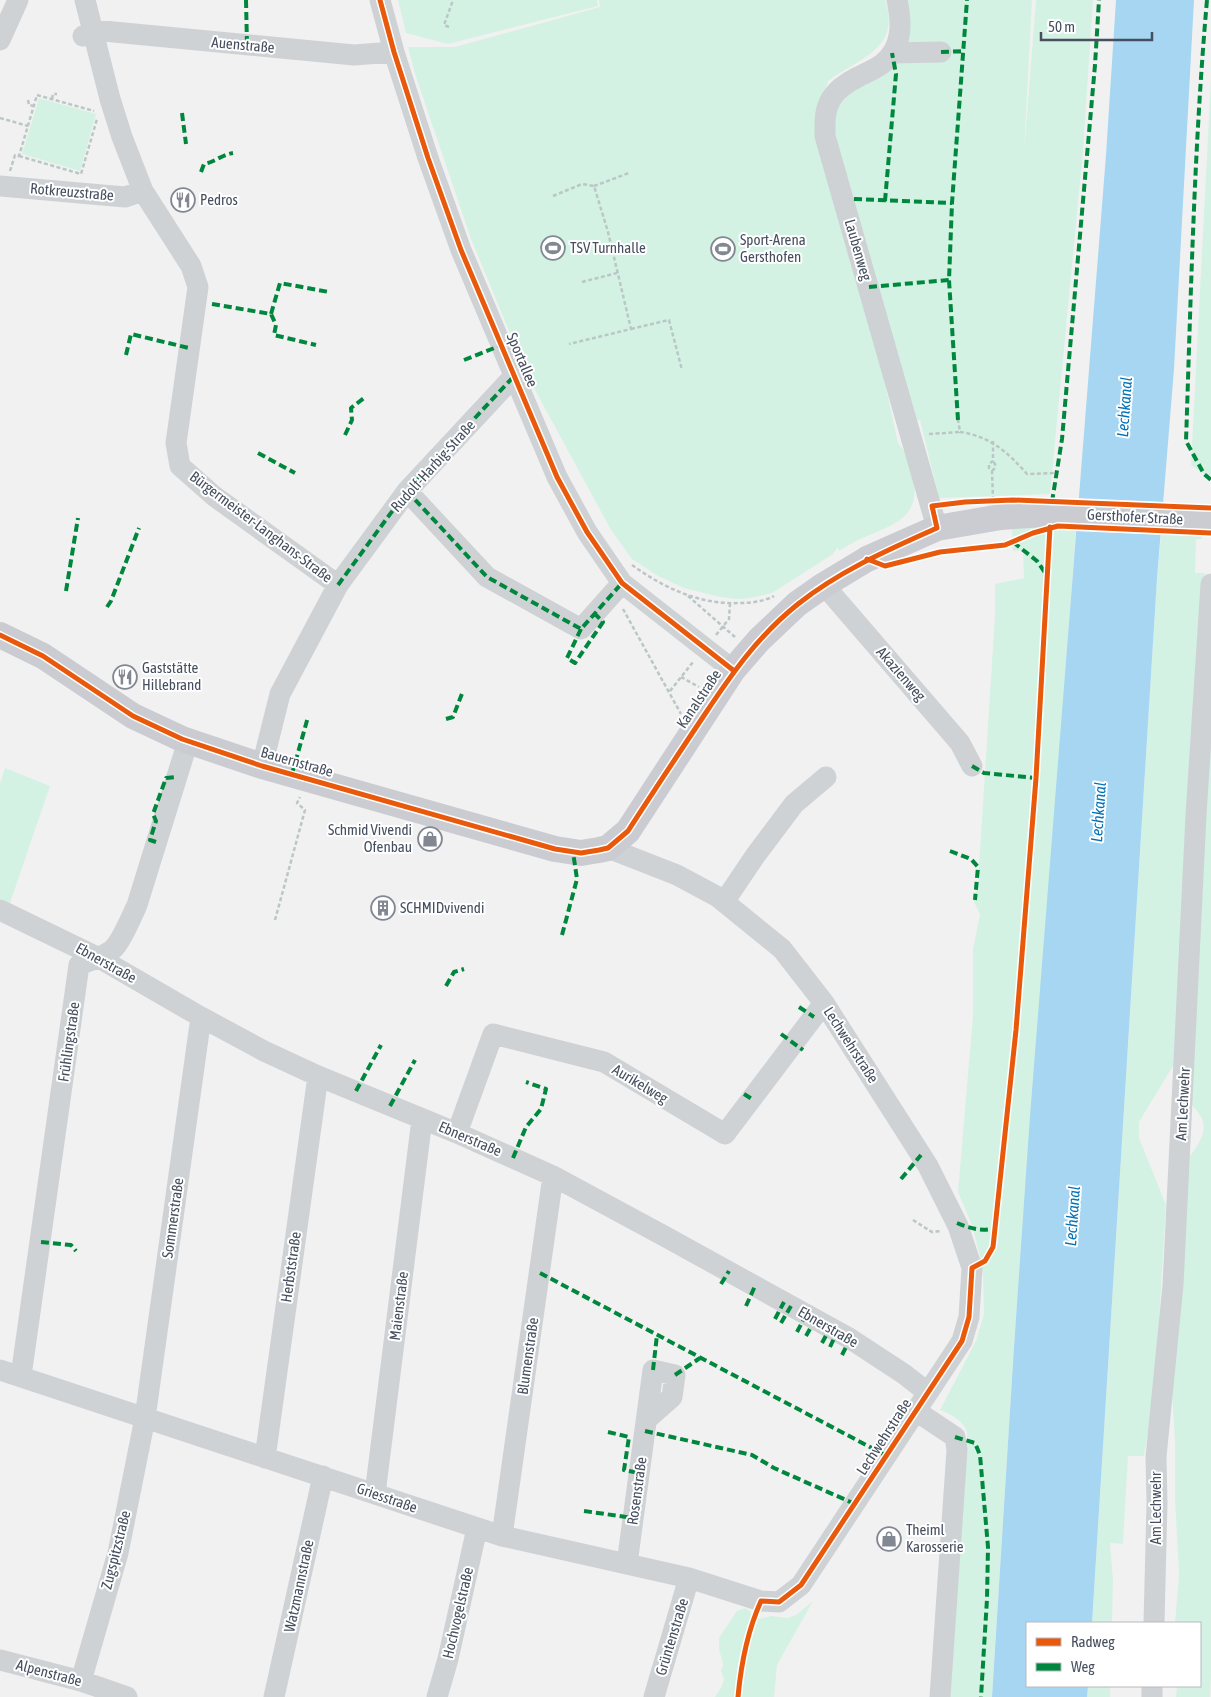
<svg xmlns="http://www.w3.org/2000/svg" width="1211" height="1697" viewBox="0 0 1211 1697" font-family="'Asap Condensed',sans-serif">
  <style>
    .green { fill: #d4f2e4 }
    .water { fill: #a6d6f2 }
    .pier { fill: #f2f1f1 }
    .lines { fill: none; stroke-linecap: round; stroke-linejoin: round }
    .path { stroke: #bac7c6; stroke-width: 2.5; stroke-dasharray: 4 2.5; stroke-linecap: butt }
    .minor { stroke: #cfd2d5; stroke-width: 21 }
    .major { stroke: #caccd2; stroke-width: 26 }
    .quiet { stroke: #00873e; stroke-width: 4; stroke-dasharray: 8 4; stroke-linecap: butt }
    .cycleway-casing { stroke: #fff; stroke-width: 8 }
    .cycleway { stroke: #e8590c; stroke-width: 5 }
    .labels { text-anchor: middle; stroke-width: 4; stroke-linejoin: round; paint-order: stroke }
    .street-label { font-size: 15px; fill: #464f5f; stroke: #fff }
    .poi-label { font-size: 15px; fill: #464f5f; stroke: #fff; text-anchor: start }
    .water-label { font-size: 16px; font-style: italic; fill: #0272b7; stroke: #fff }
  </style>
  <rect width="100%" height="100%" fill="#f2f1f1"/>
  <path class="green" d="M398 0H597L598 6 448 44 406 33Z
    M599 0H885C902 49 859 58 828 81L823 100 898 443C908 454 912 467 914 482 920 523 884 527 856 541 850 544 844 548 839 551L838 547 833 554 772 593 751 598 737 599 720 597 684 588 658 576 632 559 611 530 528 377 471 239 415 74 408 47H455L600 7Z
    M903 0H1032L1024 151 1036 0H1093L1083 151 1050 494 939 498 920 420H915L832 134 838 105 853 91 888 71Z
    M1211 78V479L1191 465Z
    M39 98 96 114 80 171 22 154Z
    M1050 523 1057 530 1076 531 1014 1347 992 1697H947L964 1454C965 1448 968 1439 967 1433 965 1421 950 1414 940 1410L976 1341 984 1314 983 1275 980 1256 972 1225 958 1192 973 1015V949L980 914 974 902 978 881 995 616V584L1024 578 1023 550 1013 551 1012 529Z
    M1161 535 1202 536V539H1196L1195 573H1205L1176 1061 1139 1122V1138L1166 1205 1155 1388 1144 1456H1128L1123 1544 1110 1543 1113 1580 1112 1623H1092L1157 578Z
    M1211 693V1675L1210 1697H1176L1177 1686H1200V1623H1175L1179 1574 1175 1499V1441L1172 1392 1185 1163C1194 1151 1210 1132 1201 1117 1198 1111 1192 1106 1189 1101Z
    M5 768 50 786 10 903 0 899V783Z
    M813 1601 777 1665 774 1697H715L721 1688 724 1679 721 1671 723 1664 719 1649V1638L737 1611 745 1608 750 1611 753 1620 772 1616 787 1618 796 1615Z
    M1088 1686H1110V1697H1087Z"/>
  <path class="water" d="M1116 0H1194L1174 369 1157 578 1092 1623H1027V1686H1088L1087 1697H992L1014 1347 1030 1116 1106 155Z"/>
  <path class="pier" d="M1076 498 1166 502 1163 535 1073 531Z"/>
  <g class="lines">
    <path class="path" d="M449 27 444 25 453 0
      M52 99 53 94H57
      M28 100 29 105 34 106
      M0 118 28 126
      M19 156 81 174 97 119
      M10 171 15 155 19 156 37 95 94 111
      M594 186 629 173
      M553 196 582 184 594 186 608 232 631 329 569 344
      M582 282 617 273
      M631 329 669 320 682 370
      M958 419 960 432C989 436 1008 452 1027 474L1056 473
      M929 434 960 432
      M993 441V461L989 464V468L992 471 993 499
      M992 471 995 468V464L993 461
      M632 565C664 588 700 605 740 603 752 603 765 601 774 596
      M688 596 735 637
      M623 609 681 714
      M716 635 729 619 730 603
      M681 677 699 687
      M670 691 693 662
      M275 920 305 810 297 803 300 797
      M913 1220 932 1232 941 1231"/>
    <path class="minor" d="M85 0 110 99 122 137 143 191 191 266 198 287 176 443 180 466 214 496 338 585 280 694 262 766
      M380 0 394 52 428 158 461 250 557 477 587 532 622 583 733 670
      M897 0C902 23 903 48 882 64 875 69 866 73 858 77 848 82 837 89 831 99 824 111 825 123 825 136L937 528
      M83 36 93 30 354 55 394 52
      M0 40 18 0
      M892 53 941 52
      M0 186 125 197 143 191
      M407 491 487 577 581 629 622 583
      M338 585 407 491 515 375
      M824 585 960 743 972 766
      M724 902 755 856 794 804 826 777
      M0 910 99 958 201 1017 264 1051 318 1076 457 1133 553 1176 666 1237 849 1338 904 1374 927 1392
      M457 1133 493 1034 604 1062 725 1134 824 1003
      M0 1370 502 1536 689 1578 761 1601 779 1602 801 1585 962 1341 969 1317 972 1268 958 1226 928 1166 824 1003 782 949 718 897 677 875 608 848
      M21 1376 79 965C90 961 102 957 112 950 120 944 132 916 137 905L188 741
      M916 1411 955 1437 957 1450 940 1697
      M265 1458 318 1076
      M375 1494 422 1119
      M502 1536 553 1176
      M627 1564 653 1370 675 1375 672 1397 647 1419
      M1154 1623 1157 1503 1156 1457 1173 1285 1196 815 1211 584
      M0 1660 81 1681 127 1697
      M81 1681 118 1553 145 1418 201 1017
      M274 1697 323 1476
      M437 1697 448 1659 477 1528
      M654 1697 689 1578
      M1152 1697V1686"/>
    <path class="major" d="M0 635 43 656 133 716 182 739 262 766 555 849 581 853 599 850 608 848 628 831 733 670 759 640 797 604 824 585 867 559 937 528 1001 517 1058 513 1211 520"/>
    <path class="quiet" d="M246 0 247 45
      M1207 0C1194 147 1191 294 1186 441L1204 474 1211 480
      M941 52 964 51
      M182 113 186 144
      M201 172 204 164C215 162 221 155 233 153
      M854 199 952 203
      M885 201 896 74 892 53
      M869 287 949 280
      M212 304 271 314 276 325 274 335 316 345
      M271 314 280 283 329 292
      M126 355 131 334 189 348
      M464 360 502 345
      M958 420 949 280 952 203 967 0
      M345 435 352 420 351 408 364 398
      M258 453 295 473
      M407 491 487 577 581 629 622 583
      M1052 502 1062 439 1095 65 1099 0
      M1013 542 1037 561 1046 574
      M338 585 407 491 515 375
      M66 591 78 518
      M107 607 111 601 139 528
      M581 629 567 658 575 663 603 622 595 614
      M446 719 453 717 463 691
      M972 766 984 773 1036 778
      M292 774 308 717
      M156 842 150 840 156 821 153 814 166 778 177 777
      M950 851 971 859 978 867 975 900
      M562 935 577 879 573 852
      M446 986 454 972 464 969
      M799 1007 814 1017
      M781 1034 803 1050
      M356 1091 381 1045
      M744 1094 752 1099
      M390 1106 415 1060
      M513 1158 526 1127 541 1109 546 1089 526 1082
      M901 1179 921 1155
      M957 1223C969 1228 981 1232 995 1228
      M41 1242 71 1245 76 1251
      M540 1273 887 1456
      M721 1284 729 1271
      M746 1306 755 1286
      M775 1319 784 1302
      M781 1323 791 1306
      M797 1332 806 1315
      M806 1336 815 1320
      M822 1343 830 1328
      M830 1347 837 1332
      M842 1355 850 1339
      M653 1370 657 1335
      M675 1375 700 1358
      M645 1431 752 1455 774 1468 855 1504
      M608 1432 629 1437 624 1470 639 1473
      M955 1437 975 1443 980 1455 988 1547 987 1599 981 1697
      M584 1511 633 1518"/>
    <g class="cycleway-casing">
      <path id="cycleway" d="M380 0 394 52 428 158 461 250 557 477 587 532 622 583 733 670
        M867 559 885 566 940 552 1005 545 1033 533 1058 526 1211 533
        M0 635 43 656 133 716 182 739 262 766 555 849 581 853 599 850 608 848 628 831C653 792 679 753 705 714 733 672 758 636 798 604 841 570 888 550 937 528L932 506 965 502 1013 500 1211 508
        M738 1697C741 1664 747 1632 761 1601L779 1602 801 1585 962 1341 969 1317 972 1268 985 1261 993 1247 1016 1030 1036 778 1050 527"/>
    </g>
    <use href="#cycleway" class="cycleway"/>
  </g>
  <defs>
    <g id="restaurant-ring" transform="scale(1.25)"><circle r="9.5" fill="#fff" stroke="#828892" stroke-width="1.5"/><path d="M-5-6h1v4h1v-4h1v4h1v-4h1v5L-1.5 .5V6h-2V.5L-5-1ZM5-6V6H3V1.5H1.5Q1.5-4 5-6Z" fill="#828892"/></g>
    <g id="stadium-ring" transform="scale(1.25)"><circle r="9.5" fill="#fff" stroke="#828892" stroke-width="1.5"/><path d="M0-5a6.5 5 0 1 0 0 10a6.5 5 0 1 0 0-10ZM-3.5-1.8h7v3.6h-7Z" fill="#828892"/></g>
    <g id="shop-ring" transform="scale(1.25)"><circle r="9.5" fill="#fff" stroke="#828892" stroke-width="1.5"/><path d="M-5-2.5h2.3a2.7 3.5 0 0 1 5.4 0H5L5.5 6h-11ZM-1.5-2.5h3a1.5 2.3 0 0 0-3 0Z" fill="#828892"/></g>
    <g id="building-ring" transform="scale(1.25)"><circle r="9.5" fill="#fff" stroke="#828892" stroke-width="1.5"/><path d="M-4-6H4V6H1V3H-1V6H-4ZM-2.5-4.3h1.7v1.8h-1.7ZM.8-4.3h1.7v1.8H.8ZM-2.5-1h1.7V.8h-1.7ZM.8-1h1.7V.8H.8Z" fill="#828892"/></g>
  </defs>
  <g fill-rule="evenodd">
    <use href="#restaurant-ring" x="183" y="200"/>
    <use href="#stadium-ring" x="553" y="248"/>
    <use href="#stadium-ring" x="723" y="249"/>
    <use href="#restaurant-ring" x="125" y="677"/>
    <use href="#shop-ring" x="430" y="839"/>
    <use href="#building-ring" x="383" y="908"/>
    <use href="#shop-ring" x="889" y="1539"/>
  </g>
  <g class="labels">
    <g class="street-label">
      <text transform="translate(243 45) rotate(5)" y="5">Auenstraße</text>
      <text transform="translate(72 192) rotate(5)" y="5">Rotkreuzstraße</text>
      <text transform="translate(858 250) rotate(74)" y="5">Laubenweg</text>
      <text transform="translate(522 360) rotate(67)" y="5">Sportallee</text>
      <text transform="translate(433 466) rotate(-48)" y="5">Rudolf-Harbig-Straße</text>
      <text transform="translate(1135 517) rotate(3)" y="5">Gersthofer Straße</text>
      <text transform="translate(261 527) rotate(37)" y="5">Bürgermeister-Langhans-Straße</text>
      <text transform="translate(901 674) rotate(49)" y="5">Akazienweg</text>
      <text transform="translate(699 699) rotate(-56)" y="5">Kanalstraße</text>
      <text transform="translate(297 762) rotate(16)" y="5">Bauernstraße</text>
      <text transform="translate(106 963) rotate(29)" y="5">Ebnerstraße</text>
      <text transform="translate(69 1042) rotate(-82)" y="5">Frühlingstraße</text>
      <text transform="translate(851 1045) rotate(57)" y="5">Lechwehrstraße</text>
      <text transform="translate(640 1084) rotate(31)" y="5">Aurikelweg</text>
      <text transform="translate(1183 1104) rotate(-87)" y="5">Am Lechwehr</text>
      <text transform="translate(470 1139) rotate(23)" y="5">Ebnerstraße</text>
      <text transform="translate(173 1218) rotate(-82)" y="5">Sommerstraße</text>
      <text transform="translate(291 1267) rotate(-82)" y="5">Herbststraße</text>
      <text transform="translate(399 1306) rotate(-83)" y="5">Maienstraße</text>
      <text transform="translate(828 1327) rotate(30)" y="5">Ebnerstraße</text>
      <text transform="translate(528 1356) rotate(-82)" y="5">Blumenstraße</text>
      <text transform="translate(884 1437) rotate(-57)" y="5">Lechwehrstraße</text>
      <text transform="translate(637 1491) rotate(-82)" y="5">Rosenstraße</text>
      <text transform="translate(387 1498) rotate(19)" y="5">Griesstraße</text>
      <text transform="translate(1156 1508) rotate(-90)" y="5">Am Lechwehr</text>
      <text transform="translate(116 1550) rotate(-76)" y="5">Zugspitzstraße</text>
      <text transform="translate(299 1586) rotate(-78)" y="5">Watzmannstraße</text>
      <text transform="translate(458 1613) rotate(-77)" y="5">Hochvogelstraße</text>
      <text transform="translate(672 1637) rotate(-73)" y="5">Grüntenstraße</text>
      <text transform="translate(49 1673) rotate(15)" y="5">Alpenstraße</text>
    </g>
    <g class="poi-label">
      <text x="200" y="205">Pedros</text>
      <text x="740" y="245">Sport-Arena<tspan x="740" dy="17">Gersthofen</tspan></text>
      <text x="570" y="253">TSV Turnhalle</text>
      <text x="142" y="673">Gaststätte<tspan x="142" dy="17">Hillebrand</tspan></text>
      <text x="412" y="835" text-anchor="end">Schmid Vivendi<tspan x="412" dy="17">Ofenbau</tspan></text>
      <text x="400" y="913">SCHMIDvivendi</text>
      <text x="906" y="1535">Theiml<tspan x="906" dy="17">Karosserie</tspan></text>
    </g>
    <g class="water-label">
      <text transform="translate(1124 407) rotate(-86)" y="6">Lechkanal</text>
      <text transform="translate(1098 812) rotate(-86)" y="6">Lechkanal</text>
      <text transform="translate(1072 1216) rotate(-86)" y="6">Lechkanal</text>
    </g>
  </g>
  <rect x="1026" y="1622" width="175" height="65" fill="#ffffff" stroke="#b5b9bf"/>
  <rect x="1036" y="1638" width="25" height="8" fill="#e8590c" stroke="#b5b9bf"/>
  <text x="1071" y="1647" font-size="15" fill="#464f5f">Radweg</text>
  <rect x="1036" y="1663" width="25" height="8" fill="#00873e" stroke="#b5b9bf"/>
  <text x="1071" y="1672" font-size="15" fill="#464f5f">Weg</text>
  <path d="M1041 32v8h111v-8" fill="none" stroke="#464f5f" stroke-width="2.5"/>
  <text x="1048" y="32" font-size="15" fill="#464f5f" stroke="#ffffff" stroke-width="4" paint-order="stroke">50 m</text>
</svg>
